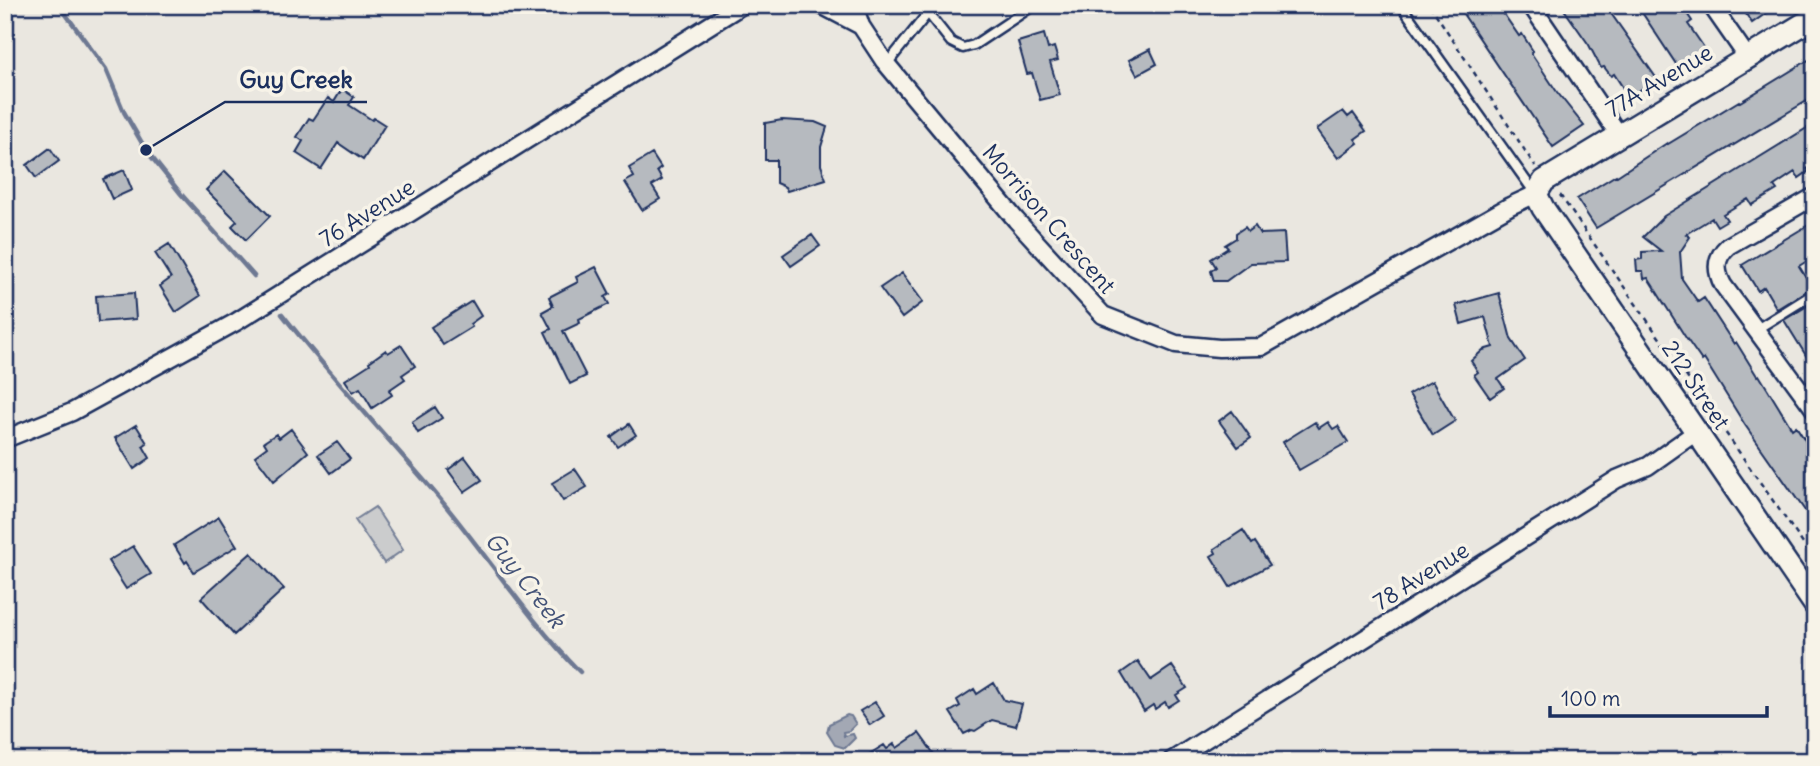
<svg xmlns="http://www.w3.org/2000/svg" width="1820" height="766" viewBox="0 0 1820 766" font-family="Delius,sans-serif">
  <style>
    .green { fill: #cbcccd; stroke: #737e96; stroke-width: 2 }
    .water { fill: #a3a8b4; stroke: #6d7892; stroke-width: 2 }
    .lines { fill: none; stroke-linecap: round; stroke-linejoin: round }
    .stream { stroke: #6d7892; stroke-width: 4.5 }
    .building { fill: #b6babf; stroke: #1b2f5e; stroke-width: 2 }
    .lane-casing { stroke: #1b2f5e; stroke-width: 13 }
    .street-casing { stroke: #1b2f5e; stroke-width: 21 }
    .secondary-casing { stroke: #1b2f5e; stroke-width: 26 }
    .path { stroke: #1b2f5e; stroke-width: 2.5; stroke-dasharray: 5 5; stroke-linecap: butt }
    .lane { stroke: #f7f3e8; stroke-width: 8 }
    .street { stroke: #f7f3e8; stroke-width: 16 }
    .secondary { stroke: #f7f3e8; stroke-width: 21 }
    .labels { text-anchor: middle; stroke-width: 7; stroke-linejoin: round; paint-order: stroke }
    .street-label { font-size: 23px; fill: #1b2f5e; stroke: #f7f3e8 }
    .water-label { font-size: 24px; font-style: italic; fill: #445378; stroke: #f7f3e8 }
    .leader { fill: none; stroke: #1b2f5e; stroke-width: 2.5 }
    .callout-dot { fill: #1b2f5e; stroke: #f7f3e8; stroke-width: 2.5 }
    .callout-label { font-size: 24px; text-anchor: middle; font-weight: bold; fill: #1b2f5e; stroke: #f7f3e8; stroke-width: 7; stroke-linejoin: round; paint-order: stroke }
  </style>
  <rect width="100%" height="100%" fill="#eae7e0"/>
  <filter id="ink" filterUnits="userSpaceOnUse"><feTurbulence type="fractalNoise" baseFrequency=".0143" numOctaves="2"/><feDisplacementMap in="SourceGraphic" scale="14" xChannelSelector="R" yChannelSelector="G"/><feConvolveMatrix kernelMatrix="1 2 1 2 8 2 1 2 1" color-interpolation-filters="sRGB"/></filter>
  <g filter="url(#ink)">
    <path class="green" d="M375 507 403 550 384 563 355 520Z"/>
    <path class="water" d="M847 715 851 716 856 724 849 731 843 732 844 736 853 734 855 738 845 748 835 745 827 732 829 724Z"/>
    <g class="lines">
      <path class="stream" d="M59 5 106 69 124 112 146 150 181 194 254 276
        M282 314C331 376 384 434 435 493 485 552 526 617 580 672"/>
    </g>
    <path class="building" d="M1457 5H1513L1503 13 1519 36 1522 34 1533 51 1531 53 1557 92 1584 126 1553 147Z
      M1561 5H1605L1657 79 1629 97 1614 74 1611 76 1604 67 1601 68 1589 45Z
      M1637 5H1681L1692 21 1688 24 1705 49 1678 67Z
      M1740 5H1778L1752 23Z
      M1044 34 1048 49 1054 47 1058 60 1050 62 1060 95 1040 100 1032 73 1027 74 1018 42Z
      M1150 49 1157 64 1137 75 1129 60Z
      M1815 56V96L1596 228 1577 199 1616 175 1617 176 1667 143 1668 144 1739 101 1740 102Z
      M342 89 354 97 349 105 372 120 374 118 385 125 363 160 338 143 321 169 296 153 303 141 297 137 309 118 313 120 328 98 334 102Z
      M1343 111 1348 117 1353 113 1366 131 1355 139 1358 143 1338 158 1317 129Z
      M782 120 815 122 827 127 821 147V165L826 179 787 191 785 187 776 183V160H765V123Z
      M1815 123V164L1807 169 1809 171 1799 178 1795 172 1774 186 1777 190 1752 205 1748 199 1723 214 1727 220 1717 226 1712 218 1686 234 1690 237 1680 252 1682 279 1698 302 1704 298 1734 344 1736 342 1757 376 1759 375 1792 429 1796 426 1815 456V525L1745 425 1704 359 1702 361 1686 338 1648 278 1644 279 1643 271H1637L1636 260 1642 259V252L1661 251 1643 237 1664 216Z
      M50 148 59 161 36 178 27 165Z
      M652 154 661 168 657 171 662 180 652 186 660 199 642 210 625 182 634 177 629 168Z
      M124 170 132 190 112 199 103 179Z
      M225 171 270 216 246 240 232 226 237 221 206 190Z
      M1815 221V256L1799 266 1812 287 1777 309 1764 287 1758 291 1742 265Z
      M1255 226 1260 234 1284 233 1286 262 1251 263 1226 281H1214L1211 271 1216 267 1211 259 1228 248 1225 245 1236 238V233L1245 227 1248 231Z
      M812 235 820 246 791 266 783 255Z
      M169 244 200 296 176 312 160 286 171 278 155 253Z
      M596 267 610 294 605 297 609 304 579 319 580 323 563 331 586 376 570 384 545 332 551 329 542 312 553 306 549 297 578 282 576 277Z
      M902 273 923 302 902 318 880 288Z
      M134 293 136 319 98 322 96 296Z
      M1499 293 1511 339 1525 360 1498 379 1504 388 1490 398 1474 375 1478 372 1471 361 1483 350 1493 347 1485 317 1461 324 1456 305Z
      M472 301 481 316 470 324 472 327 443 345 431 327Z
      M1809 305 1815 315V370L1784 320Z
      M401 345 415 366 402 375 405 379 389 390 392 395 372 408 360 388 353 392 345 380 370 364 369 362 386 350 388 353Z
      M1432 381 1455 421 1433 435 1409 394Z
      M435 407 442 418 418 433 412 422Z
      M1232 411 1251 438 1238 447 1219 421Z
      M1315 422 1319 428 1328 422 1333 429 1338 426 1348 442 1299 470 1283 442Z
      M629 424 636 435 618 447 611 437Z
      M136 425 147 443 143 446 150 458 134 469 115 438Z
      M291 429 308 452 274 481 255 456 267 447 264 442 276 434 279 438Z
      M337 442 350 459 331 473 318 455Z
      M465 457 482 480 464 492 448 470Z
      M575 469 587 487 563 501 552 483Z
      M219 517 237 546 194 572 187 561 185 563 174 545Z
      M1243 530 1252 544 1255 542 1270 565 1230 587 1211 556 1216 553 1214 549Z
      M133 546 151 574 126 589 108 561Z
      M251 553 284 589 234 635 201 598Z
      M1138 661 1151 680 1172 666 1187 688 1176 695 1179 700 1168 707 1165 702 1155 709 1153 705 1144 711 1121 673Z
      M994 683 1004 700 1022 704 1016 726 992 720 975 731 972 730 964 734 950 712 960 706 957 700 974 689 977 694Z
      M875 702 884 716 870 725 860 711Z
      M919 733 934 754 924 761H858L884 745 887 749 894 744 897 748Z"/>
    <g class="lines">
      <g class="lane-casing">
        <path id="lane" d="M1401 5 1534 192
          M887 64 928 13 951 42 963 48 974 45 1034 5
          M1757 329 1815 293"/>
      </g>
      <g class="street-casing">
        <path id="street" d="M821 5 861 26
          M854 5 861 26 884 61 1016 220 1103 315 1176 344 1219 348 1261 347 1510 206 1536 194
          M1531 5 1619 135
          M1711 5 1748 58
          M1815 196 1728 246C1715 258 1715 270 1723 285L1815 410
          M5 439 72 412 236 322 742 5
          M1171 761 1617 479 1648 466 1696 432"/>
      </g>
      <g class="secondary-casing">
        <path id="secondary" d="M1815 17 1544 181 1536 194 1543 208 1815 605"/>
      </g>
      <path class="path" d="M1430 5 1535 166
        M1560 195 1815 561"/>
      <use href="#lane" class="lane"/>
      <use href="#street" class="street"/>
      <use href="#secondary" class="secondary"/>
    </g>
  </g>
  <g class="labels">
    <g class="street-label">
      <text transform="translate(1659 81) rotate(-31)" y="8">77A Avenue</text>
      <text transform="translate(367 213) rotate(-32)" y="8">76 Avenue</text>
      <text transform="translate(1049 219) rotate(49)" y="8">Morrison Crescent</text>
      <text transform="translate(1696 385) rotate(56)" y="8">212 Street</text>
      <text transform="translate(1421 576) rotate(-32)" y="8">78 Avenue</text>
    </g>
    <g class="water-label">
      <text transform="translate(525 580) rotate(52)" y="8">Guy Creek</text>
    </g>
  </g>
  <path class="leader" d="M146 150L225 102H367"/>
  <circle class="callout-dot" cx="146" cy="150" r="7"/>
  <g class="callout-label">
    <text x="296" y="88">Guy Creek</text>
  </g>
  <rect width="1820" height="766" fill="none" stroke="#f7f3e8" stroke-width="28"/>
  <rect x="14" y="14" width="1792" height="738" fill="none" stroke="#1b2f5e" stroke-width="2.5" filter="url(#ink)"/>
  <path d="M1550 706v10h217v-10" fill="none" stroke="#1b2f5e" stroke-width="3.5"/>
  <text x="1561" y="706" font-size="21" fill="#1b2f5e" stroke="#f7f3e8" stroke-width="5" paint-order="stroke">100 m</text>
</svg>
